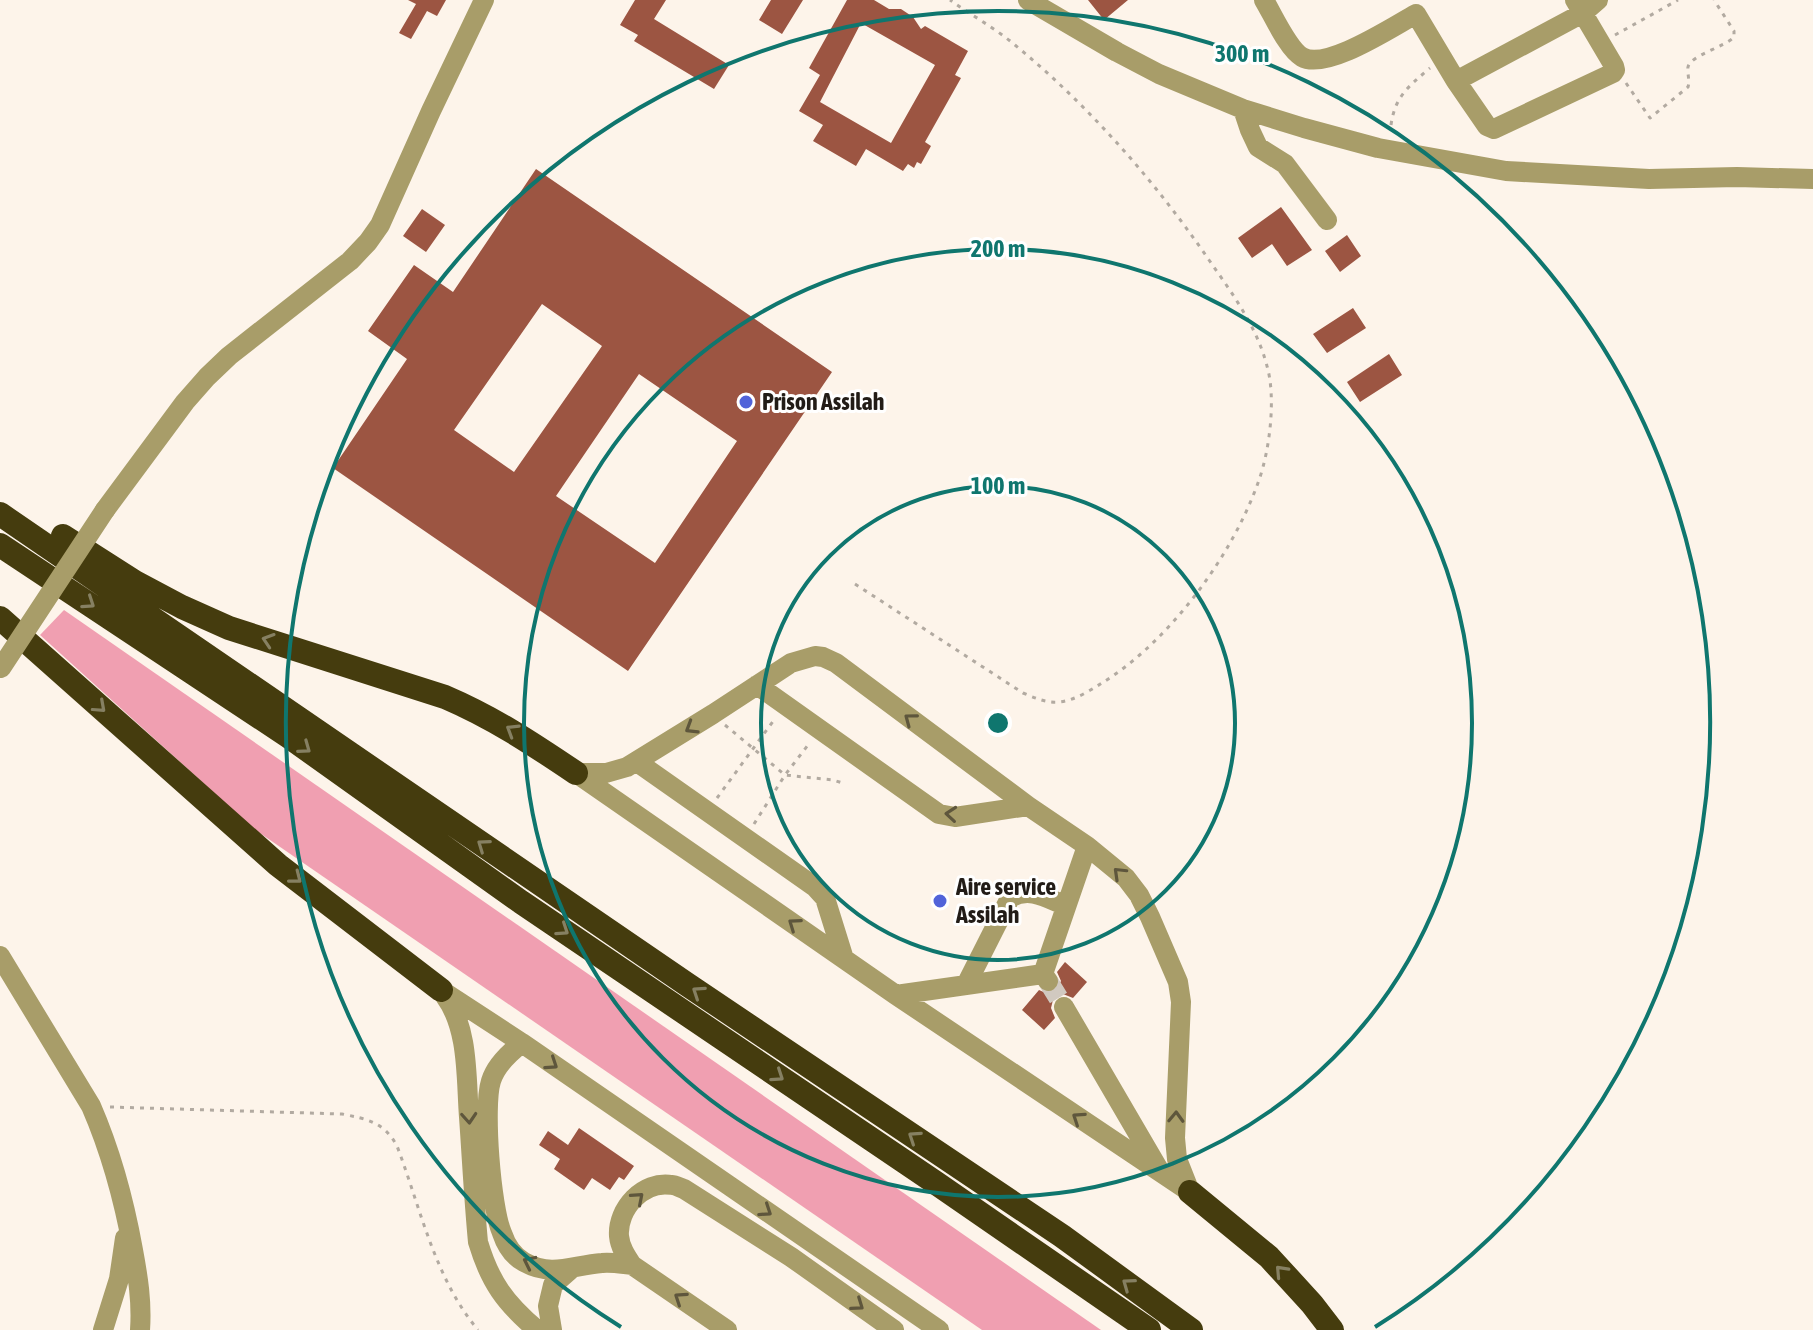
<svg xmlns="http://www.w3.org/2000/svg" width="1813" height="1330" viewBox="0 0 1813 1330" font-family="'Asap Condensed',sans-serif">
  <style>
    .forest { fill: #f09fb1 }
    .building { fill: #9c5542; fill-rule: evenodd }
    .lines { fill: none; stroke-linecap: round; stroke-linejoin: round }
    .minor-tunnel { stroke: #d1c9c0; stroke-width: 20; stroke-dasharray: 20 10; stroke-linecap: butt }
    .path { stroke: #b2aaa1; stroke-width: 3; stroke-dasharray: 4 6; stroke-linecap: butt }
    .minor { stroke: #a89d69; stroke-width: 20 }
    .highway { stroke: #453c0e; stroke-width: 24 }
    .minor-bridge { stroke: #a89d69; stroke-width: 20 }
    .oneway { stroke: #868062 }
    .oneway2 { stroke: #5e563c }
    .ring { fill: none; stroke: #0f766e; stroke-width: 4 }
    .poi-dot { fill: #5163d9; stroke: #fff; stroke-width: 3 }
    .labels { text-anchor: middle; stroke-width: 6; stroke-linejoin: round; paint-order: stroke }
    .poi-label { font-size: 24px; font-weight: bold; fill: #221c17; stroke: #fff; text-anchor: start }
    .centre { fill: #0f766e; stroke: #fff; stroke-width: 4 }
    .ring-label { font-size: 24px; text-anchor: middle; font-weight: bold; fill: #0f766e; stroke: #fff; stroke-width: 6; stroke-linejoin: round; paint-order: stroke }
  </style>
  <rect width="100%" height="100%" fill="#fdf4ea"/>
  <path class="forest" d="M64 610 1101 1330H982L254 829 40 635Z"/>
  <path class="building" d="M408 0H446L437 16 427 11 411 39 399 33 416 4Z
    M635 0H666L654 19 729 65 714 89 634 41 638 35 620 25Z
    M771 0H803L782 34 759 20Z
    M847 0H874L889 9H901L913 17 921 29 925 26 968 51 955 75 961 78 925 142 931 146 921 164 917 162 914 168 908 164 903 171 866 149 856 166 813 141 823 125 799 111 820 75 809 68ZM861 23 935 65 891 143 820 102Z
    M1088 0H1128L1104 20Z
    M536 169 832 372 628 671 333 468 407 359 368 331 414 265 453 292ZM542 304 602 346 514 472 454 430ZM639 374 737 441 655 563 556 496Z
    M1281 207 1312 250 1287 266 1272 244 1252 258 1238 238Z
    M422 209 445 225 426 252 403 236Z
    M1347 235 1361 256 1340 272 1325 251Z
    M1353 308 1366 328 1327 353 1313 334Z
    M1389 354 1402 375 1360 402 1347 382Z
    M1065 962 1087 982 1073 998 1063 994 1053 1000 1051 1008 1055 1018 1044 1030 1022 1010 1039 990 1048 994 1056 991 1061 981 1057 972Z
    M579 1128 634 1166 624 1180 619 1177 610 1190 592 1178 584 1190 554 1169 560 1159 539 1145 548 1131 568 1145Z"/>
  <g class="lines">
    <path class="minor-tunnel" d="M1048 981 1064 1007"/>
    <path class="path" d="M1615 35 1678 0
      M1626 83 1650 118 1688 87C1690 80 1687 73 1688 67 1691 55 1725 47 1734 37V31L1714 0
      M1391 125C1395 96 1409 86 1430 68
      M855 584 1023 693C1035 698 1046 703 1058 702 1074 701 1089 691 1102 683 1170 641 1233 555 1259 480 1270 449 1276 397 1267 366 1257 327 1232 293 1209 260 1154 180 1090 107 1015 45 995 28 971 15 950 0
      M725 725 785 775 833 780 846 784
      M717 798 774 720
      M754 824 785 775 808 745
      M110 1107 342 1114C367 1119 384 1122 397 1146 421 1209 434 1277 478 1330"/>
    <path class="minor" d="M1028 0 1117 52 1159 74 1243 109 1304 128 1378 148 1506 171 1649 179 1737 177 1813 179
      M1264 0C1273 15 1288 49 1302 57 1326 71 1392 27 1416 14L1456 81 1583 13 1598 0
      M1456 81 1487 126 1494 129 1613 73 1615 70 1614 66 1575 0
      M1243 109 1250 130 1258 147 1285 164 1327 220
      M105 510 185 402 207 377 229 356 350 261 368 242 380 225 431 111 484 0
      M757 685 939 814 955 817 1028 806
      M637 762 815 887 825 898 844 959
      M576 773H606L627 767 713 714 791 663 815 656 823 657 836 663 1028 806 1087 846 1126 878 1139 895 1150 917 1178 982 1181 1002 1175 1138 1177 1159 1190 1192
      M576 773 896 995 1190 1192
      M0 956 91 1106C111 1152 124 1200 133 1250 138 1277 142 1302 140 1330
      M1048 981 1043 974 1087 846
      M966 985 1010 898C1029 886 1047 898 1066 906
      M441 990 522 1043 939 1330
      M896 995 1043 974
      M445 996C469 1029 466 1078 469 1117 472 1159 474 1200 478 1242 490 1282 505 1303 537 1330
      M1064 1007 1158 1168
      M522 1043C509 1053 496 1065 491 1081 483 1106 491 1208 502 1233 506 1245 513 1256 524 1262 553 1278 572 1265 602 1263 612 1262 622 1264 632 1265
      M103 1330 119 1279 125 1238
      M552 1330 548 1306 553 1285 570 1270
      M727 1330 632 1265C626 1256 620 1247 619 1236 617 1209 643 1180 672 1185 676 1185 680 1188 684 1189L791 1257 894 1330"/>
    <path class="highway" d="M0 514 688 985 1062 1236 1191 1330
      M63 536 135 582 182 607 229 628 445 697C494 718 533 744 576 773
      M0 545 288 736 521 902 936 1183 1149 1330
      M0 618 278 865 441 990
      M1190 1192 1269 1257 1312 1304 1332 1330"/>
    <path class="minor-bridge" d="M1 668 105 510"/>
  </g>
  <defs><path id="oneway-chevron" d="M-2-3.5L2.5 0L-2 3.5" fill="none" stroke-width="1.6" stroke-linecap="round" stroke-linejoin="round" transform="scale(2)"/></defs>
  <g class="oneway">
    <use href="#oneway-chevron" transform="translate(89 603) rotate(34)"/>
    <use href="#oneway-chevron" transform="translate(268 640) rotate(-162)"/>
    <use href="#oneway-chevron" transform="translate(100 707) rotate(42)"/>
    <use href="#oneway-chevron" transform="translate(512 730) rotate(-148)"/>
    <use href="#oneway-chevron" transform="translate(305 748) rotate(36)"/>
    <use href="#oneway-chevron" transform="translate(483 845) rotate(-145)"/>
    <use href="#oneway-chevron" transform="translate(296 878) rotate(38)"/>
    <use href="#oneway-chevron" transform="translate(563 930) rotate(34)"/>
    <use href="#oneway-chevron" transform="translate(698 992) rotate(-146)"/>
    <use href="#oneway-chevron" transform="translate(778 1076) rotate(34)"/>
    <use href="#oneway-chevron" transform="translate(914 1137) rotate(-146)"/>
    <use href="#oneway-chevron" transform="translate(1281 1271) rotate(-133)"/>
    <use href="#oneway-chevron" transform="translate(1128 1284) rotate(-144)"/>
  </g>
  <g class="oneway2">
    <use href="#oneway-chevron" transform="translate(910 719) rotate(-143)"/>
    <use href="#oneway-chevron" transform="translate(691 728) rotate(148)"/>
    <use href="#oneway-chevron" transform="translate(951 814) rotate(-175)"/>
    <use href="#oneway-chevron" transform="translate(1119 873) rotate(-136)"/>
    <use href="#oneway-chevron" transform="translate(794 924) rotate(-145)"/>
    <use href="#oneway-chevron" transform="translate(552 1064) rotate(34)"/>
    <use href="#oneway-chevron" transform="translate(1176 1117) rotate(-88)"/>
    <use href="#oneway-chevron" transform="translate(469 1118) rotate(86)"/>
    <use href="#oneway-chevron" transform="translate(1078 1118) rotate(-146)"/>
    <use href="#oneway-chevron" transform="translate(638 1198) rotate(-41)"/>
    <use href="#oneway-chevron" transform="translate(766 1211) rotate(34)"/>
    <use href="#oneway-chevron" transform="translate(529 1262) rotate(-154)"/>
    <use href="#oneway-chevron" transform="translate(680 1298) rotate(-146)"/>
    <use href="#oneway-chevron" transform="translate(858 1305) rotate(35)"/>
  </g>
  <g class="ring">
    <circle cx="998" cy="723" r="237"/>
    <circle cx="998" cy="723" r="474"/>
    <path d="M621 1327A712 712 0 1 1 1375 1327"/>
  </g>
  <g class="poi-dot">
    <circle cx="746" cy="402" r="8"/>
    <circle cx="940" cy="901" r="8"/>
  </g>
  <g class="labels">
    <g class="poi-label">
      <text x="762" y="410">Prison Assilah</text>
      <text x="956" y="895">Aire service<tspan x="956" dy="28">Assilah</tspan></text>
    </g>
  </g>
  <circle cx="998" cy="723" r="12" class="centre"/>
  <g class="ring-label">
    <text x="1242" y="62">300 m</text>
    <text x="998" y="257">200 m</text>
    <text x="998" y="494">100 m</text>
  </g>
</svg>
